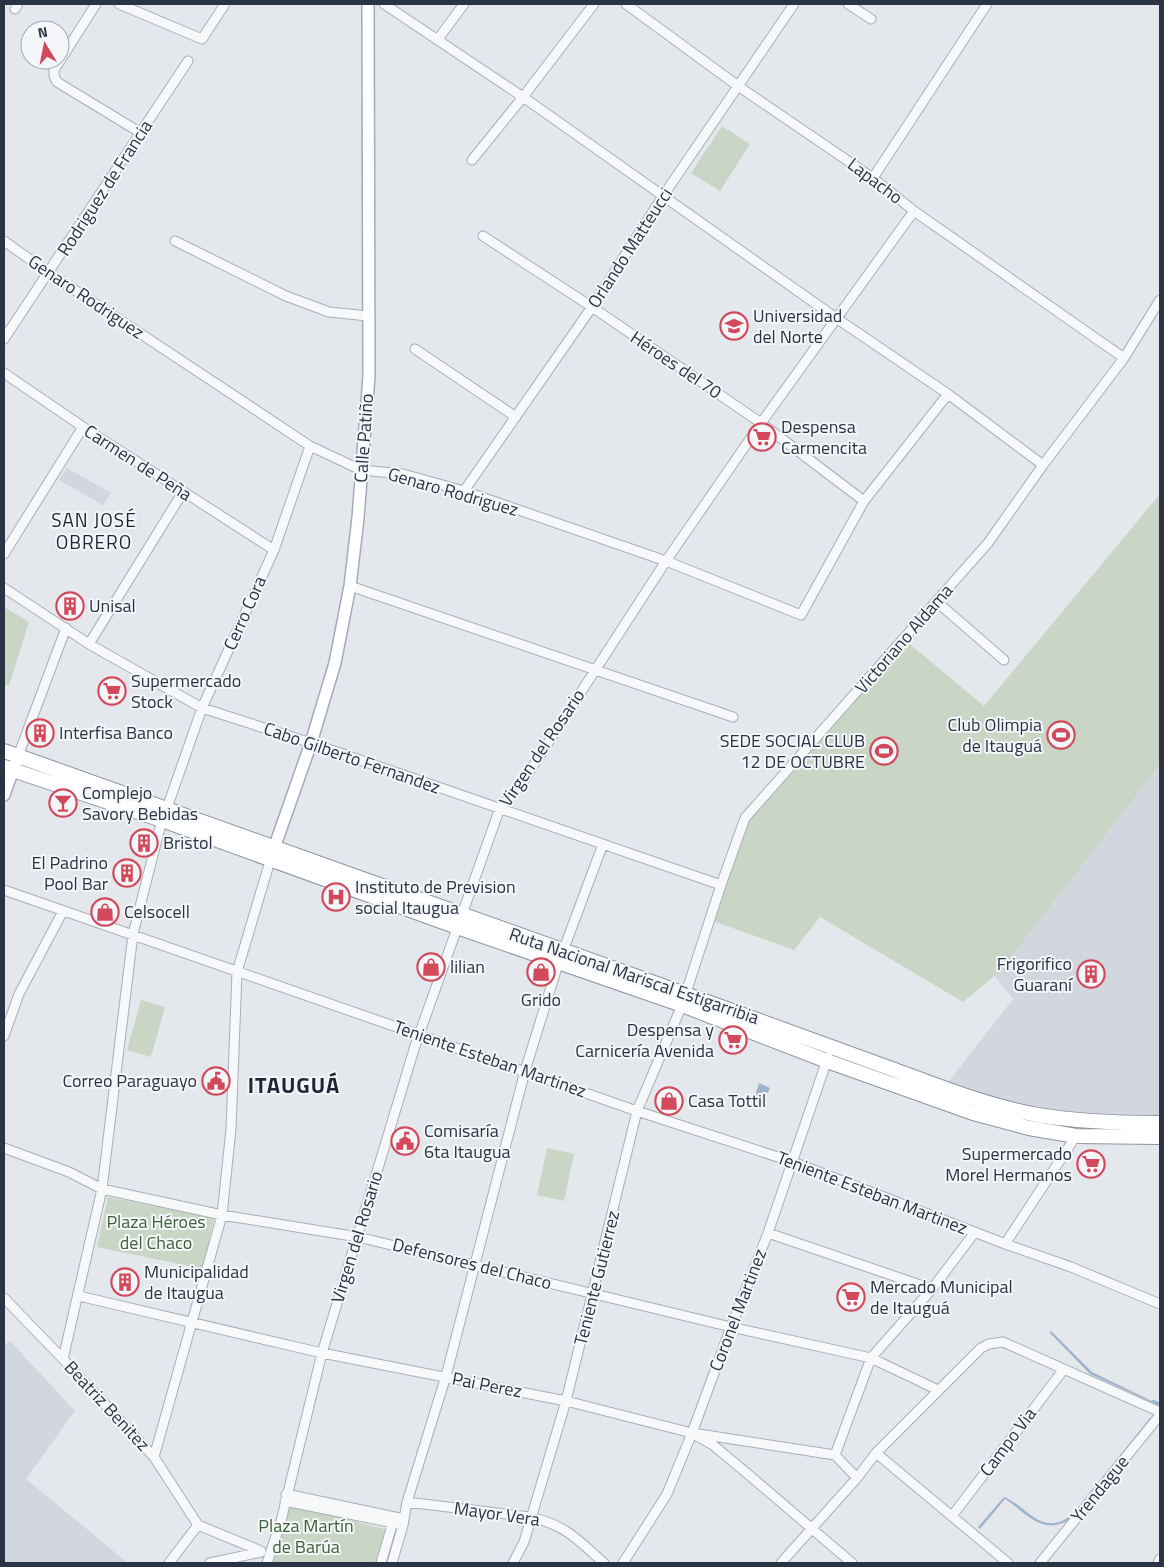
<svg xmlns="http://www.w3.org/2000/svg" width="1164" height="1567" viewBox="0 0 1164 1567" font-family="'Titillium Web',sans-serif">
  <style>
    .built { fill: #d2d6de }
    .green { fill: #c9d6c5 }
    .water { fill: #9fb4cc }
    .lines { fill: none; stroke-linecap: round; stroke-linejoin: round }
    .stream { stroke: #9fb4cc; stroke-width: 2.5 }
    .minor-casing { stroke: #a9aeb7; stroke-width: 11 }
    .major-casing { stroke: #a3abb8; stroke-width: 14 }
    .highway-casing { stroke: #8b94a3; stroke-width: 16 }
    .minor { stroke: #f7f8fa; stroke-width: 9 }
    .major { stroke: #fff; stroke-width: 11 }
    .highway { stroke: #fff; stroke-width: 14 }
    .labels { text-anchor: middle; stroke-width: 4; stroke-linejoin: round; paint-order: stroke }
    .street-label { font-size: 18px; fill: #2b3445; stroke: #f4f6f9 }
    .poi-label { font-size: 18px; fill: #2b3445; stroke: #f4f6f9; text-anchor: start }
    .park-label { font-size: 18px; fill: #3f6138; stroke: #f4f6f9 }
    .neighbourhood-label { font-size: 19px; letter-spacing: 1px; fill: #1d2536; stroke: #f4f6f9 }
    .district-label { font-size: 22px; font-weight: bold; letter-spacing: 1px; fill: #1d2536; stroke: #f4f6f9 }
  </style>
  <rect width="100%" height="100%" fill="#e4e7ec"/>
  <path class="built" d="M67 468 111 493 103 505 59 480Z
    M1160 765V1118L1059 1116 946 1085 1013 999 995 976Z
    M10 1341 75 1411 26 1479 128 1563H4V1345Z"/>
  <path class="green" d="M722 126 750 144 720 191 691 173Z
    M1160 494V765L998 973 963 1002 820 917 794 950 713 921 749 816 905 640 984 706Z
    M4 607 29 622 9 686 4 684Z
    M141 1000 165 1007 151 1057 127 1050Z
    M547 1148 574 1154 564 1201 537 1195Z
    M108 1197 214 1218 203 1269 97 1247Z
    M288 1504 388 1530 379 1563H270Z"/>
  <path class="water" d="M759 1083 770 1088 768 1093 763 1092 761 1098 755 1096Z
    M1051 1331 1092 1372 1160 1405V1406L1090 1374 1050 1333Z
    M1150 1418 1152 1420 1072 1518C1043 1538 1027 1513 1005 1499L980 1529 978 1527 1004 1497C1029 1507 1041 1538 1072 1515Z"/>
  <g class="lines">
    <path class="stream" d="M1153 1401 1160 1404"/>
    <g class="minor-casing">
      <path id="minor" d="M96 4 54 70V76L57 82 141 133
        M119 4 202 39 225 4
        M384 4 523 97 836 318 948 394 1043 465
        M626 4 738 86 873 178 914 211 1124 358
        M848 4 871 19
        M15 9 18 4
        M438 39 464 4
        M472 160 523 97 594 4
        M873 178 987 4
        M483 236 592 307 761 423 864 501
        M4 241 49 273 310 446 361 470 403 474 464 491 666 561 801 615 864 501 948 394
        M175 241 286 296 329 312 368 316
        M4 339 188 61
        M415 349 516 417
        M4 373 83 427 274 550
        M464 491 592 307 663 196 794 4
        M4 554 83 427
        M350 586 733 717
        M4 588 89 644 202 708 311 743 721 885
        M937 602 1004 660
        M89 644 183 492
        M18 756 66 628
        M167 808 202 708 274 550 310 446
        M4 890 637 1111 793 1162 1008 1245 1071 1267 1160 1304
        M563 951 603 844
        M4 1036 19 994 63 911
        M4 1148 69 1172 102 1189 222 1215 358 1237 731 1327 871 1358 938 1390
        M768 1233 932 1289
        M1005 1244 1076 1136
        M79 1296 322 1353 566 1401 692 1433 713 1445 749 1475 852 1563
        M4 1298 63 1359 154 1457 198 1525
        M63 1359 102 1189 133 934 162 820
        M699 1434 835 1455 857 1478
        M876 1453 1008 1563
        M835 1455 871 1358 932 1289 975 1232
        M154 1457 222 1215 231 1129 237 972 270 861
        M286 1494 404 1519
        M285 1501 403 1525
        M407 1502 530 1517C566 1525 578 1540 604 1563
        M952 1516 1064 1369
        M169 1563 198 1525 261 1551
        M210 1563 261 1552
        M267 1563 281 1521 322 1353 415 1046 500 808 522 783 666 561 761 423 914 211
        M381 1563 394 1518
        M392 1563 403 1525 407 1502 446 1376 525 1071 559 961
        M513 1563 524 1542 566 1401 637 1111 682 1005 721 885 745 818 988 543 1043 465 1124 358 1160 300
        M623 1563 667 1494 692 1433 731 1327 768 1233 828 1057
        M781 1563 857 1478 876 1453 981 1348 989 1344 1003 1342 1160 1412
        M1040 1563 1160 1415
        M1158 1563 1160 1559"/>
    </g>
    <g class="major-casing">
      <path id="major" d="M4 795 18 756
        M272 854 311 743 335 663 350 586 358 518 369 376 368 4"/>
    </g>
    <g class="highway-casing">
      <path id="highway" d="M4 751C237 833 469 918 702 1000 766 1023 829 1046 892 1069 940 1087 988 1106 1038 1115 1079 1122 1119 1123 1160 1123
        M4 767 162 820 457 927 682 1005 827 1061 973 1113 1029 1128 1076 1136 1160 1137"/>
    </g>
    <use href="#minor" class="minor"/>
    <use href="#major" class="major"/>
    <use href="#highway" class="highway"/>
  </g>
  <defs>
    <g id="university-ring" transform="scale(1.4375)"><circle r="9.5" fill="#f4f6f9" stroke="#d1495b" stroke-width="1.5"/><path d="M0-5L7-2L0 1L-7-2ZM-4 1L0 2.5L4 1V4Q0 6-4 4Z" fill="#d1495b"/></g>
    <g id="supermarket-ring" transform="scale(1.4375)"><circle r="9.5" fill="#f4f6f9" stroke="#d1495b" stroke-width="1.5"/><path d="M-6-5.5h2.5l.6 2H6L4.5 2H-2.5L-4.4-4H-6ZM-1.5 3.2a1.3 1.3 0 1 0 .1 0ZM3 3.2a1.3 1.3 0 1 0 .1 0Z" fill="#d1495b"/></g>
    <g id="building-ring" transform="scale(1.4375)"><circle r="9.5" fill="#f4f6f9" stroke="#d1495b" stroke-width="1.5"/><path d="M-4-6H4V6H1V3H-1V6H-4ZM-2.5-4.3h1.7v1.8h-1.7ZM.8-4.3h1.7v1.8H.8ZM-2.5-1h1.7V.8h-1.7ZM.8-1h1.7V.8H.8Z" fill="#d1495b"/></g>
    <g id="stadium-ring" transform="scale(1.4375)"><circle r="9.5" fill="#f4f6f9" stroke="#d1495b" stroke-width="1.5"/><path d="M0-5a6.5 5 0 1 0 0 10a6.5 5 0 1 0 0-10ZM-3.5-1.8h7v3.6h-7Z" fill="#d1495b"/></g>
    <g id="bar-ring" transform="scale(1.4375)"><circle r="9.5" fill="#f4f6f9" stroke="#d1495b" stroke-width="1.5"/><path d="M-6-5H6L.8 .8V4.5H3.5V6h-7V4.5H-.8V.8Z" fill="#d1495b"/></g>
    <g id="hospital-ring" transform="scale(1.4375)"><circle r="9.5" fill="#f4f6f9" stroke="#d1495b" stroke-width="1.5"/><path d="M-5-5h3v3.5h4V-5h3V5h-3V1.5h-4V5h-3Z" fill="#d1495b"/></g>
    <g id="shop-ring" transform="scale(1.4375)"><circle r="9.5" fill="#f4f6f9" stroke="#d1495b" stroke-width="1.5"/><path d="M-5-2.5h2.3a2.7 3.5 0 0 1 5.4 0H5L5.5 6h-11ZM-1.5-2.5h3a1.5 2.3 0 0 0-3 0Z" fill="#d1495b"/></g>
    <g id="civic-ring" transform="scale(1.4375)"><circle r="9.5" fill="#f4f6f9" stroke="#d1495b" stroke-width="1.5"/><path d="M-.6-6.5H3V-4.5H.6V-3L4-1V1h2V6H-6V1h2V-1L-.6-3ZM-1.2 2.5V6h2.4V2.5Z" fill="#d1495b"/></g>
  </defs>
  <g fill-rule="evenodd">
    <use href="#university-ring" x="734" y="326"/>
    <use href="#supermarket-ring" x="762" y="437"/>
    <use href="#building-ring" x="70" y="606"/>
    <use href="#supermarket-ring" x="112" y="691"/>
    <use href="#building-ring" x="40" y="733"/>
    <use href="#stadium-ring" x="1061" y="735"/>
    <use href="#stadium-ring" x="884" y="751"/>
    <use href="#bar-ring" x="63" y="803"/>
    <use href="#building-ring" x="144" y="843"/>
    <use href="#building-ring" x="127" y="873"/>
    <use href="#hospital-ring" x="336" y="897"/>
    <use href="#shop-ring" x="105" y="912"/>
    <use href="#shop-ring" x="431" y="967"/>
    <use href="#shop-ring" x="541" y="972"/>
    <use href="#building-ring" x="1091" y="974"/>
    <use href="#supermarket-ring" x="733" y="1040"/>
    <use href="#civic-ring" x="216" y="1081"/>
    <use href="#shop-ring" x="669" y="1101"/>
    <use href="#civic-ring" x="405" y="1141"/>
    <use href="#supermarket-ring" x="1091" y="1164"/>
    <use href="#building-ring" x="125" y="1282"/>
    <use href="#supermarket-ring" x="851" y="1297"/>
  </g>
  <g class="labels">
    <g class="street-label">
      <text transform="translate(875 181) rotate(37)" y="6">Lapacho</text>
      <text transform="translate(105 188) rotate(-57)" y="6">Rodriguez de Francia</text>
      <text transform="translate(630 248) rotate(-57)" y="6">Orlando Matteucci</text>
      <text transform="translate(86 297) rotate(34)" y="6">Genaro Rodriguez</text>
      <text transform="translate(676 365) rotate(34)" y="6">Héroes del 70</text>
      <text transform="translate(364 438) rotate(-86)" y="6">Calle Patiño</text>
      <text transform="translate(138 463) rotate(33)" y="6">Carmen de Peña</text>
      <text transform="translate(453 492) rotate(16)" y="6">Genaro Rodriguez</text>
      <text transform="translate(245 613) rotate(-66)" y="6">Cerro Cora</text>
      <text transform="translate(904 639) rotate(-49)" y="6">Victoriano Aldama</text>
      <text transform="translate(542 748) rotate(-56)" y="6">Virgen del Rosario</text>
      <text transform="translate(352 758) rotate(19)" y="6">Cabo Gilberto Fernandez</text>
      <text transform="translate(634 976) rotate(19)" y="6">Ruta Nacional Mariscal Estigarribia</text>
      <text transform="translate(490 1059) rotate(19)" y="6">Teniente Esteban Martinez</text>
      <text transform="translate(872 1193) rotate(21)" y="6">Teniente Esteban Martinez</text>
      <text transform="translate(357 1237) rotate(-73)" y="6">Virgen del Rosario</text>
      <text transform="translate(472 1264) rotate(14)" y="6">Defensores del Chaco</text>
      <text transform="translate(597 1278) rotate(-76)" y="6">Teniente Gutierrez</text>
      <text transform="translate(738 1310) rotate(-69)" y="6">Coronel Martinez</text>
      <text transform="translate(487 1385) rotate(11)" y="6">Pai Perez</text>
      <text transform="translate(107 1406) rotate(47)" y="6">Beatriz Benitez</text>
      <text transform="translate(1008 1442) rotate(-53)" y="6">Campo Via</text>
      <text transform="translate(1100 1489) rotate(-51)" y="6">Yrendague</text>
      <text transform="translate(497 1514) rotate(8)" y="6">Mayor Vera</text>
    </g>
    <g class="poi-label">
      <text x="753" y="322">Universidad<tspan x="753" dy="21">del Norte</tspan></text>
      <text x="781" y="433">Despensa<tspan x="781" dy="21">Carmencita</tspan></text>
      <text x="89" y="612">Unisal</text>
      <text x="131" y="687">Supermercado<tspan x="131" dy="21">Stock</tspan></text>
      <text x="1042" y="731" text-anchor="end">Club Olimpia<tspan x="1042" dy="21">de Itauguá</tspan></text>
      <text x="59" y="739">Interfisa Banco</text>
      <text x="865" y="747" text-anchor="end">SEDE SOCIAL CLUB<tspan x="865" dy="21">12 DE OCTUBRE</tspan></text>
      <text x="82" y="799">Complejo<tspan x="82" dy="21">Savory Bebidas</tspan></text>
      <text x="163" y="849">Bristol</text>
      <text x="108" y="869" text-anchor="end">El Padrino<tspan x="108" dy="21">Pool Bar</tspan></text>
      <text x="355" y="893">Instituto de Prevision<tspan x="355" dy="21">social Itaugua</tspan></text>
      <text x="124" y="918">Celsocell</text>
      <text x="1072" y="970" text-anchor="end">Frigorifico<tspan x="1072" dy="21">Guaraní</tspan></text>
      <text x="450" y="973">lilian</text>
      <text x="541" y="1006" text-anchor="middle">Grido</text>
      <text x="714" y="1036" text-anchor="end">Despensa y<tspan x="714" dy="21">Carnicería Avenida</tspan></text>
      <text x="197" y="1087" text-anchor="end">Correo Paraguayo</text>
      <text x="688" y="1107">Casa Tottil</text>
      <text x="424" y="1137">Comisaría<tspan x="424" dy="21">6ta Itaugua</tspan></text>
      <text x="1072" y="1160" text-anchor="end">Supermercado<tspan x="1072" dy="21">Morel Hermanos</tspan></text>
      <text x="144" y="1278">Municipalidad<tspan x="144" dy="21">de Itaugua</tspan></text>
      <text x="870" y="1293">Mercado Municipal<tspan x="870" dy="21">de Itauguá</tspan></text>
    </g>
    <g class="park-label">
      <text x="156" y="1228">Plaza Héroes<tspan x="156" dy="21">del Chaco</tspan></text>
      <text x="306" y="1532">Plaza Martín<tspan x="306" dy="21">de Barúa</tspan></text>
    </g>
    <g class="neighbourhood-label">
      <text x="94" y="527">SAN JOSÉ<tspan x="94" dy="22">OBRERO</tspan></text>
    </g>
    <g class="district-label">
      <text x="294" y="1093">ITAUGUÁ</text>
    </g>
  </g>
  <rect width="1164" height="1567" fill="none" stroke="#2b3445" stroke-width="10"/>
  <g transform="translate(45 45) rotate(350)"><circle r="24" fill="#f4f6f9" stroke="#a4a8b1"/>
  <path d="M0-4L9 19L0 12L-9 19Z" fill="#d1495b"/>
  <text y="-8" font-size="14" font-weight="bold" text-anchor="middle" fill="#2b3445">N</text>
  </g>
</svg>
